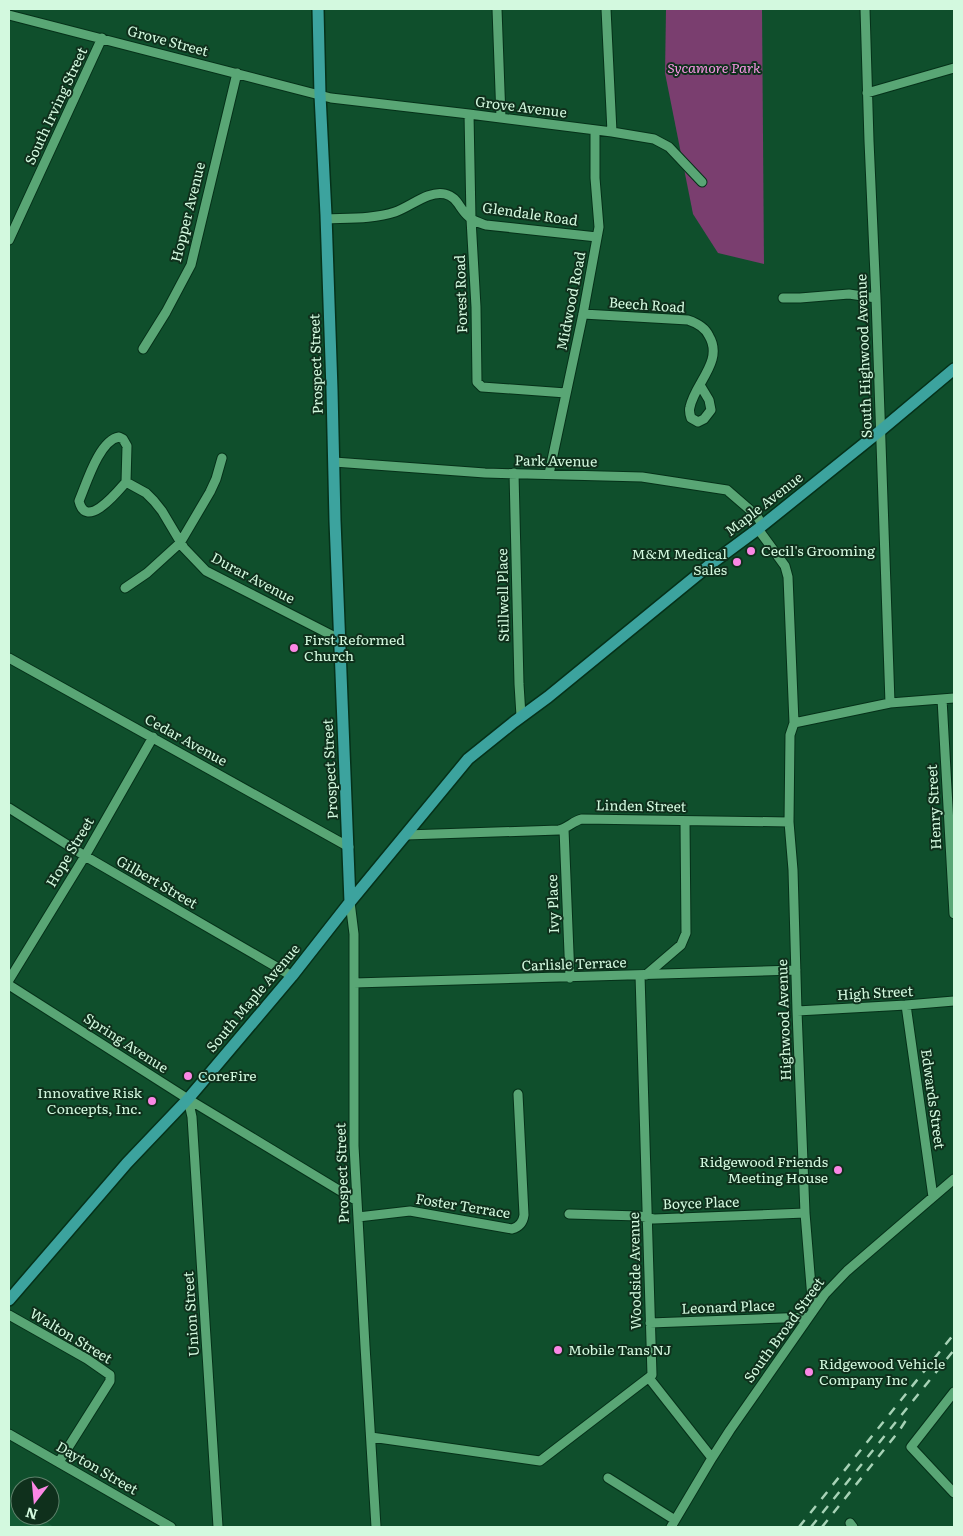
<svg xmlns="http://www.w3.org/2000/svg" width="963" height="1536" viewBox="0 0 963 1536" font-family="Literata,serif">
  <style>
    .built { fill: #145c36 }
    .green { fill: #7a3e6f }
    .lines { fill: none; stroke-linecap: round; stroke-linejoin: round }
    .minor-casing { stroke: #053119; stroke-width: 11 }
    .major-casing { stroke: #053119; stroke-width: 14 }
    .minor { stroke: #59a675; stroke-width: 9 }
    .major { stroke: #3ca39e; stroke-width: 11 }
    .rail { stroke: #a7d2b6; stroke-width: 2.5; stroke-dasharray: 9 9; stroke-linecap: butt }
    .poi-dot { fill: #fb87e5; stroke: #0f301c; stroke-width: 2 }
    .labels { text-anchor: middle; stroke-width: 4; stroke-linejoin: round; paint-order: stroke }
    .street-label { font-size: 14px; fill: #d3f9df; stroke: #0f301c }
    .park-label { font-size: 14px; font-style: italic; fill: #f996e5; stroke: #0f301c }
    .poi-label { font-size: 14px; fill: #d3f9df; stroke: #0f301c; text-anchor: start }
  </style>
  <rect width="100%" height="100%" fill="#0f4f2c"/>
  <path class="built" d="M9 1498 20 1505V1516H37L54 1527H9Z"/>
  <path class="green" d="M666 9H762L764 264 718 253 693 214 665 73Z"/>
  <g class="lines">
    <g class="minor-casing">
      <path id="minor" d="M497 9 501 118
        M606 9 612 132
        M865 9 869 141 876 298 890 703
        M9 15 331 98 469 114 612 132 654 139 669 147 702 182
        M867 93 954 68
        M469 114 471 219 476 307 477 382 482 387 566 393
        M326 219C348 218 374 219 395 212 410 207 429 190 445 194 458 197 459 209 469 217 473 221 480 223 486 225L597 237
        M9 240 102 38
        M783 298H800L849 294 876 298
        M583 314 688 320C697 323 705 327 709 336 724 361 695 383 690 407 689 410 690 415 691 418L698 422 704 419 711 410 709 400 700 385
        M143 349 166 312 191 265 237 73
        M119 437 123 439 127 446 126 482C118 491 86 531 79 501 86 485 99 440 119 437Z
        M334 462 485 473 642 477 727 490 757 516 762 525
        M514 473 519 684 521 716
        M549 474 583 314 599 227 595 178V130
        M126 482 146 493 154 501 162 511 184 548 206 571 339 639
        M758 529 785 566 788 577 794 723
        M125 588 147 573 180 543 210 492 216 479 222 458
        M9 658 349 847
        M942 699 954 914
        M9 808 85 856 292 976
        M564 829 570 978
        M406 835 559 830C568 828 573 821 582 819L789 822
        M350 902 354 934V1146L365 1346 376 1527
        M646 975 681 945 686 933 685 821
        M9 980 85 856 153 737
        M354 983 796 970
        M9 985 188 1099 357 1201
        M906 1005 933 1197
        M797 1011 906 1005 954 1001
        M188 1099 192 1117 218 1527
        M569 1214 639 1216 654 1219 805 1213
        M358 1217 410 1211 512 1229C519 1227 523 1223 524 1215L518 1094
        M813 1311 805 1213 797 1011 793 870 789 822 790 735 794 723 890 703 954 698
        M9 1315 87 1359 110 1375V1381L59 1462
        M650 1323 808 1317
        M649 1378 712 1458
        M954 1392 911 1447 954 1493
        M9 1434 171 1527
        M371 1437 540 1461 652 1375 640 975
        M608 1478 675 1520
        M850 1523 853 1527
        M671 1527 712 1458 730 1430 825 1294 847 1271 954 1179"/>
    </g>
    <g class="major-casing">
      <path id="major" d="M318 9 320 95 326 215 332 390 335 521 350 902
        M9 1300 127 1163 188 1099 292 976 350 902 468 759 514 722 548 697 712 563 758 529 880 431 954 369"/>
    </g>
    <use href="#minor" class="minor"/>
    <use href="#major" class="major"/>
    <path class="rail" d="M799 1527 954 1334
      M811 1527 954 1350
      M822 1527 899 1431 910 1414"/>
  </g>
  <g class="poi-dot">
    <circle cx="751" cy="551" r="5"/>
    <circle cx="737" cy="562" r="5"/>
    <circle cx="294" cy="648" r="5"/>
    <circle cx="188" cy="1076" r="5"/>
    <circle cx="152" cy="1101" r="5"/>
    <circle cx="838" cy="1170" r="5"/>
    <circle cx="558" cy="1350" r="5"/>
    <circle cx="809" cy="1372" r="5"/>
  </g>
  <g class="labels">
    <g class="street-label">
      <text transform="translate(168 41) rotate(15)" y="5">Grove Street</text>
      <text transform="translate(56 106) rotate(-65)" y="5">South Irving Street</text>
      <text transform="translate(521 107) rotate(7)" y="5">Grove Avenue</text>
      <text transform="translate(188 212) rotate(-76)" y="5">Hopper Avenue</text>
      <text transform="translate(530 214) rotate(8)" y="5">Glendale Road</text>
      <text transform="translate(461 294) rotate(-92)" y="5">Forest Road</text>
      <text transform="translate(571 301) rotate(-79)" y="5">Midwood Road</text>
      <text transform="translate(647 305) rotate(4)" y="5">Beech Road</text>
      <text transform="translate(864 356) rotate(-92)" y="5">South Highwood Avenue</text>
      <text transform="translate(316 364) rotate(-92)" y="5">Prospect Street</text>
      <text transform="translate(556 461) rotate(1)" y="5">Park Avenue</text>
      <text transform="translate(764 504) rotate(-38)" y="5">Maple Avenue</text>
      <text transform="translate(253 578) rotate(28)" y="5">Durar Avenue</text>
      <text transform="translate(503 595) rotate(-91)" y="5">Stillwell Place</text>
      <text transform="translate(186 740) rotate(29)" y="5">Cedar Avenue</text>
      <text transform="translate(330 769) rotate(-93)" y="5">Prospect Street</text>
      <text transform="translate(641 806) rotate(1)" y="5">Linden Street</text>
      <text transform="translate(934 807) rotate(-93)" y="5">Henry Street</text>
      <text transform="translate(70 852) rotate(-59)" y="5">Hope Street</text>
      <text transform="translate(157 882) rotate(30)" y="5">Gilbert Street</text>
      <text transform="translate(553 904) rotate(-92)" y="5">Ivy Place</text>
      <text transform="translate(574 964) rotate(-2)" y="5">Carlisle Terrace</text>
      <text transform="translate(875 993) rotate(-3)" y="5">High Street</text>
      <text transform="translate(253 998) rotate(-50)" y="5">South Maple Avenue</text>
      <text transform="translate(784 1020) rotate(-92)" y="5">Highwood Avenue</text>
      <text transform="translate(126 1043) rotate(33)" y="5">Spring Avenue</text>
      <text transform="translate(933 1099) rotate(82)" y="5">Edwards Street</text>
      <text transform="translate(342 1173) rotate(-92)" y="5">Prospect Street</text>
      <text transform="translate(701 1203) rotate(-2)" y="5">Boyce Place</text>
      <text transform="translate(463 1206) rotate(9)" y="5">Foster Terrace</text>
      <text transform="translate(635 1271) rotate(-91)" y="5">Woodside Avenue</text>
      <text transform="translate(728 1307) rotate(-2)" y="5">Leonard Place</text>
      <text transform="translate(191 1314) rotate(-94)" y="5">Union Street</text>
      <text transform="translate(784 1330) rotate(-54)" y="5">South Broad Street</text>
      <text transform="translate(71 1336) rotate(31)" y="5">Walton Street</text>
      <text transform="translate(97 1468) rotate(30)" y="5">Dayton Street</text>
    </g>
    <g class="park-label">
      <text x="714" y="73">Sycamore Park</text>
    </g>
    <g class="poi-label">
      <text x="761" y="556">Cecil's Grooming</text>
      <text x="727" y="559" text-anchor="end">M&amp;M Medical<tspan x="727" dy="16">Sales</tspan></text>
      <text x="304" y="645">First Reformed<tspan x="304" dy="16">Church</tspan></text>
      <text x="198" y="1081">CoreFire</text>
      <text x="142" y="1098" text-anchor="end">Innovative Risk<tspan x="142" dy="16">Concepts, Inc.</tspan></text>
      <text x="828" y="1167" text-anchor="end">Ridgewood Friends<tspan x="828" dy="16">Meeting House</tspan></text>
      <text x="568" y="1355">Mobile Tans NJ</text>
      <text x="819" y="1369">Ridgewood Vehicle<tspan x="819" dy="16">Company Inc</tspan></text>
    </g>
  </g>
  <rect width="963" height="1536" fill="none" stroke="#d3f9df" stroke-width="20"/>
  <g transform="translate(35 1501) rotate(196)"><circle r="24" fill="#0f301c" stroke="#5d806a"/>
  <path d="M0-4L9 19L0 12L-9 19Z" fill="#fb87e5"/>
  <text y="-8" font-size="14" font-weight="bold" text-anchor="middle" fill="#d3f9df">N</text>
  </g>
</svg>
